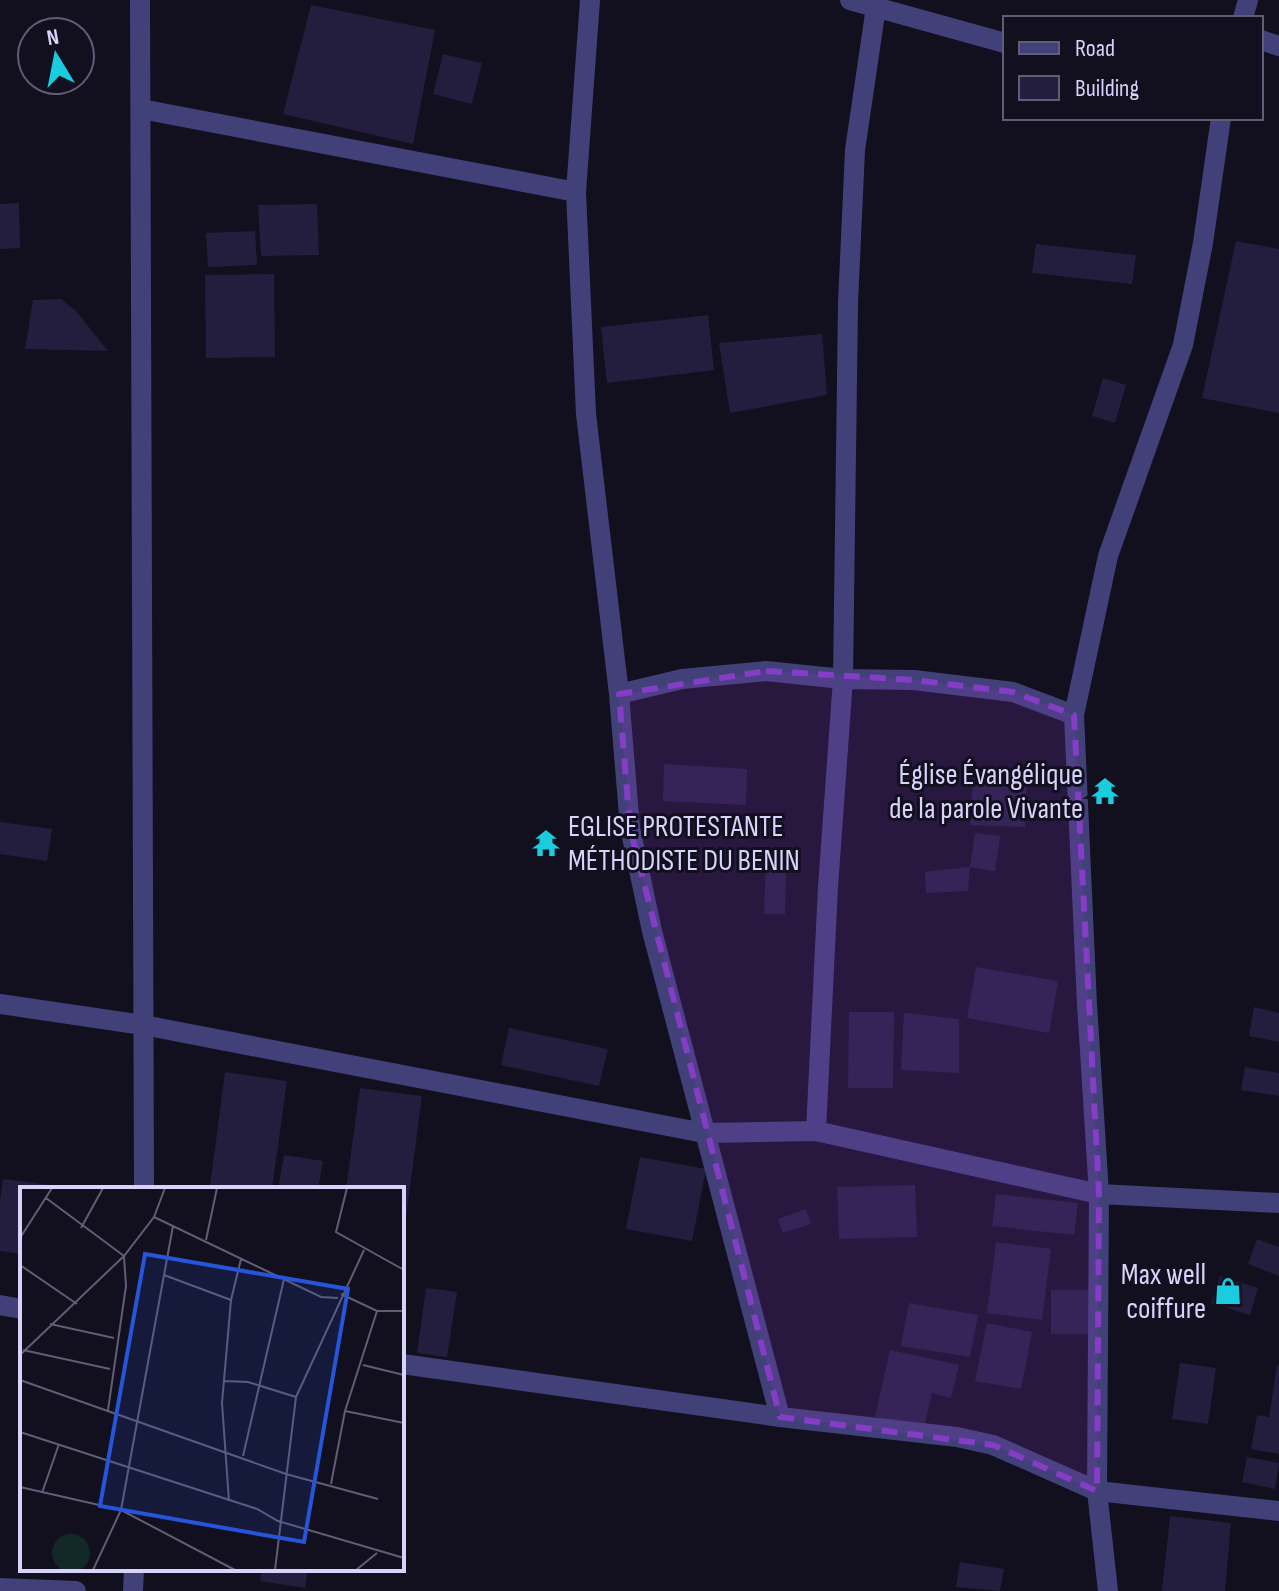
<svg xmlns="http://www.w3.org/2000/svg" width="1279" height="1591" viewBox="0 0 1279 1591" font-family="'Sofia Sans Condensed',sans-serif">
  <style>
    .building { fill: #241e3e }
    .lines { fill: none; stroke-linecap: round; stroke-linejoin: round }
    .street { stroke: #424079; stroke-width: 20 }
    .marked { fill: #843dc5; fill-opacity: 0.2; stroke: #843dc5; stroke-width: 6; stroke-dasharray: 16 10; stroke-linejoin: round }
    .labels { text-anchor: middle; stroke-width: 6; stroke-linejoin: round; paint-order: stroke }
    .poi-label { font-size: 30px; fill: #d7d3fa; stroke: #120f1f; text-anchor: end }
    .inset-road { fill: none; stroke: #615d77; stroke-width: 2 }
    .view { fill: #2655da; fill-opacity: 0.15; stroke: #2655da; stroke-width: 4 }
    .inset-edge { fill: none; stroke: #d7d3fa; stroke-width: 4 }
  </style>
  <rect width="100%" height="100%" fill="#120f1f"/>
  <path class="building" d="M311 5 435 30 413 144 283 114Z
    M443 54 482 63 472 104 433 94Z
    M19 203 20 248 0 249V204Z
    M317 204 319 255 261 256 258 205Z
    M255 231 257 265 208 267 206 233Z
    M1236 241 1279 249V413L1202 398Z
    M1036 244 1136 255 1132 284 1032 273Z
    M274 274 275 357 206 358 205 275Z
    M61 299 76 311 108 351 25 349 33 300Z
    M708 315 714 370 607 383 601 327Z
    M822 334 827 395 730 413 719 343Z
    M1103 378 1126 385 1115 423 1092 416Z
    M664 764 747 769 746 805 663 801Z
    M973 777 1027 779 1025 827 970 825Z
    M0 822 52 829 47 861 0 854Z
    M975 833 1000 836 995 871 970 867Z
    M766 864H786L785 914H764Z
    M970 867 968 891 926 893 925 872Z
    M976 967 1058 981 1049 1033 967 1018Z
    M1254 1007 1279 1013V1042L1249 1036Z
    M849 1012H894L893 1088H848Z
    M904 1013 959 1019V1073L901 1070Z
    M509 1028 608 1049 599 1086 501 1065Z
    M1245 1067 1279 1073V1096L1241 1090Z
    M225 1072 287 1081 272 1189 210 1186Z
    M360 1088 422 1096 405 1225 402 1224V1189H346Z
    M284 1155 323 1161 318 1189H278Z
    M640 1157 706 1169 692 1241 626 1229Z
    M3 1179 58 1186 57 1189H22V1254L0 1251V1201Z
    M915 1185 917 1237 839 1239 837 1187Z
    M996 1194 1078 1203 1074 1235 992 1226Z
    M806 1209 811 1224 783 1233 778 1219Z
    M1257 1239 1279 1247V1276L1248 1264Z
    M996 1242 1051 1249 1042 1320 987 1313Z
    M1220 1276 1258 1288 1250 1315 1211 1303Z
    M426 1288 457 1292 447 1357 417 1353Z
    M1051 1290H1090V1334H1051Z
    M909 1303 978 1315 970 1357 901 1346Z
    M987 1323 1032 1332 1021 1389 975 1381Z
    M890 1350 959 1365 951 1398 932 1393 924 1427 875 1417Z
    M1180 1363 1216 1368 1208 1424 1172 1419Z
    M1277 1365H1279V1454L1251 1449 1257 1415 1269 1417Z
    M1247 1457 1279 1463 1275 1489 1242 1482Z
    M1170 1516 1231 1523 1225 1591H1162Z
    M960 1562 1004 1569 1000 1591 956 1587Z
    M262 1569H308L305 1588 260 1581Z"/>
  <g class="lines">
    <path class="street" d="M140 0 144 1189
      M590 0 576 192 586 414 619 694 630 828 652 931 780 1417
      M850 0 1005 43
      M1243 18 1248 0
      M1261 40 1279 46
      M141 109 576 192
      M619 694 682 679 766 671 843 679 914 680 1013 692 1074 715
      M0 1004 143 1025 704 1133 816 1131 1099 1194 1279 1203
      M816 1131 828 887 843 679 848 303 855 150 876 7
      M0 1305 22 1309
      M402 1364 780 1417 957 1437 993 1445 1097 1491 1279 1511
      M0 1588 76 1591
      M133 1591 134 1569
      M1108 1591 1097 1491 1099 1194 1087 1004 1074 715 1108 556 1183 345 1203 243 1221 118"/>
  </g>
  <path class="marked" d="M766 671 914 680 1013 692 1074 715 1099 1194 1097 1491 993 1445 780 1417 630 828 619 694Z"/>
  <defs>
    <g id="temple-bare" transform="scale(2.16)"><path d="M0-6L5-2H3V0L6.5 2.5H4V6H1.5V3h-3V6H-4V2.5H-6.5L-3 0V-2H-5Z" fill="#1bcbde" stroke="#120f1f" stroke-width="2.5" paint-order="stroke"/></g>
    <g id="shop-bare" transform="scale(2.16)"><path d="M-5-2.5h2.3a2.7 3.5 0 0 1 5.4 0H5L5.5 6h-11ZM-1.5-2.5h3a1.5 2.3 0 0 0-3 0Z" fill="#1bcbde" stroke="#120f1f" stroke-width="2.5" paint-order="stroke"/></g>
  </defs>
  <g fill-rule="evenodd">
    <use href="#temple-bare" x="1105" y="791"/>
    <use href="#temple-bare" x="546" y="843"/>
    <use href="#shop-bare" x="1228" y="1291"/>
  </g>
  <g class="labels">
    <g class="poi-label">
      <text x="1083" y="784">Église Évangélique<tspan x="1083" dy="34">de la parole Vivante</tspan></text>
      <text x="568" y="836" text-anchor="start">EGLISE PROTESTANTE<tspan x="568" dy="34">MÉTHODISTE DU BENIN</tspan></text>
      <text x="1206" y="1284">Max well<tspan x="1206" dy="34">coiffure</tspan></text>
    </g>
  </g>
  <g transform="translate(20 1187)">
    <rect width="384" height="384" fill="#120f1f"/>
    <path d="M32 366a19 19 0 1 1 38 0a19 19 0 1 1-38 0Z" fill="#132828"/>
    <path class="inset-road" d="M327 1 316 45 384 83M26 11 104 69 106 99 88 223M134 30 301 110 318 111M61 41 83 1M0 51 32 1M186 53 197 1M0 78 57 117M144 88 211 113M321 107 357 124H384M30 137 94 151M3 163 90 182M0 168 104 69 134 30 145 1M343 178 384 188M0 193 266 287 358 312M204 194 228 195 276 210M325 224 384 236M0 245 237 322 258 334 384 371M223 269 264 92M311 297 325 224 357 124M0 300 101 323 215 383M22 306 39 257M209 314 202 216 211 113 221 72M73 383 101 323 153 39M255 383 276 210 344 63M336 383 357 366"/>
    <path class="view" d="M125 67 328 102 284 355 80 319Z"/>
    <rect width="384" height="384" class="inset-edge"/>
  </g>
  <rect x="1003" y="16" width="260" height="104" fill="#120f1f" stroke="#615d77" stroke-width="2"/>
  <rect x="1019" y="42" width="40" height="12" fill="#424079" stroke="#615d77" stroke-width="2"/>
  <text x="1075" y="56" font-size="24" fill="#d7d3fa">Road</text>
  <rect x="1019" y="76" width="40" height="24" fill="#241e3e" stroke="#615d77" stroke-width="2"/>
  <text x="1075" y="96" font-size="24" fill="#d7d3fa">Building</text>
  <g transform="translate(56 56) rotate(350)"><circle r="38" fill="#120f1f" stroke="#615d77" stroke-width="2"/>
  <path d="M0-6L14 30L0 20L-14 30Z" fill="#1bcbde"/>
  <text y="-12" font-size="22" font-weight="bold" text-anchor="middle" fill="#d7d3fa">N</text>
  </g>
</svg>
